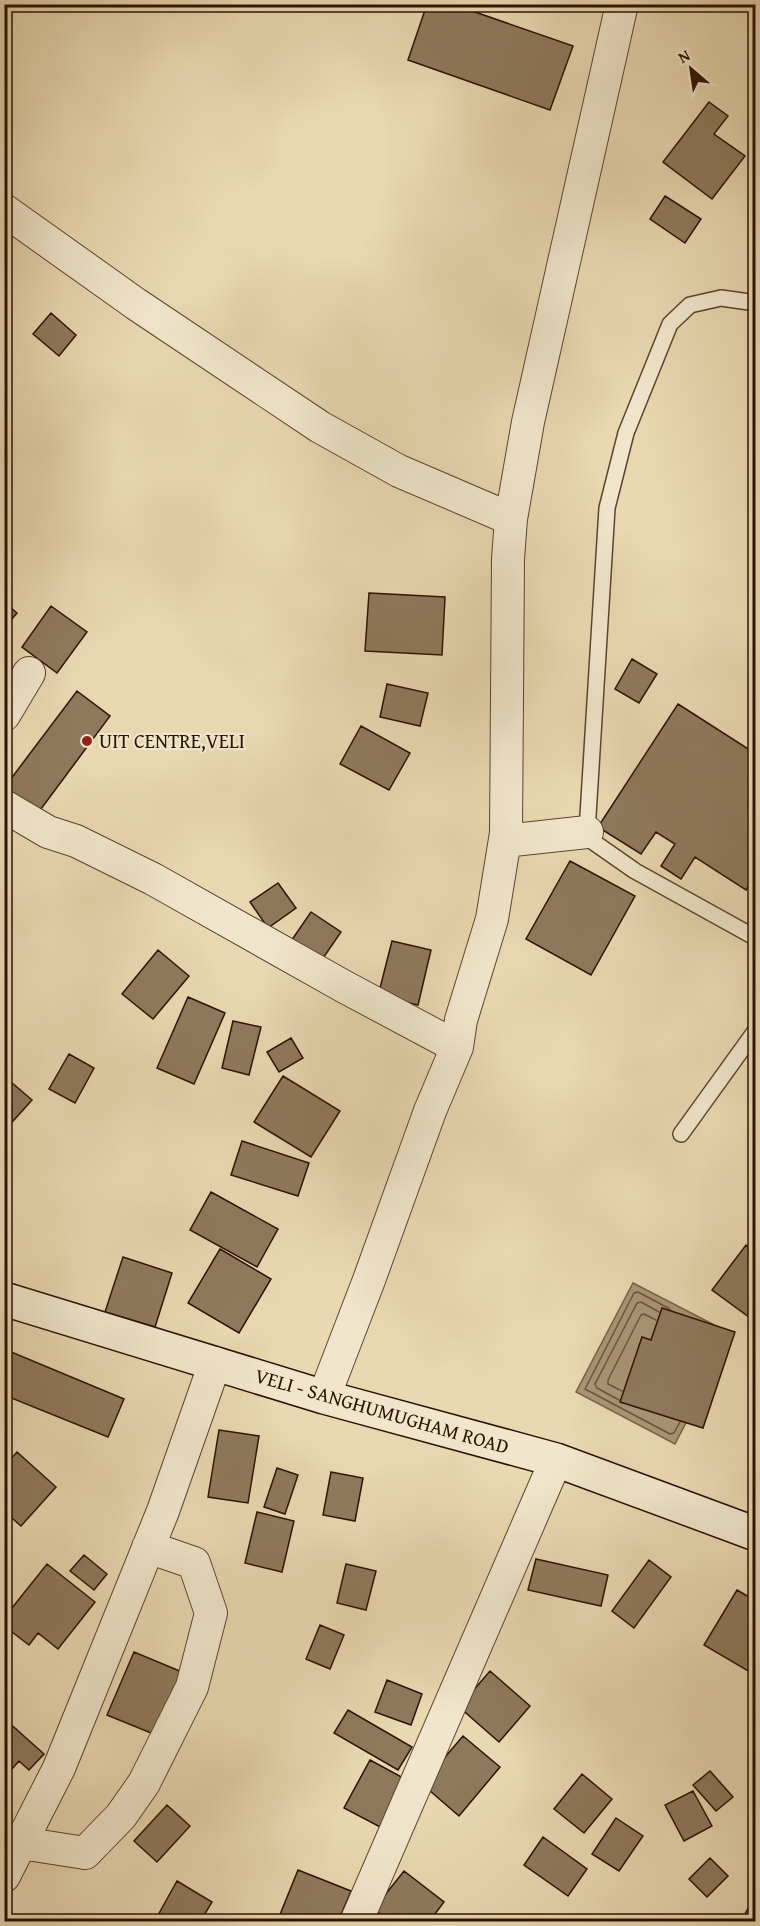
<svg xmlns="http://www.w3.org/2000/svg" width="760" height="1926" viewBox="0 0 760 1926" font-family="'Gentium Book Plus',serif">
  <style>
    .water { fill: #a99576; stroke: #776148; stroke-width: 1.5 }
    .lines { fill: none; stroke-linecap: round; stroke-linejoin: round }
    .shore { stroke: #6b543c; stroke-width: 1.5 }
    .building { fill: #8f795d; stroke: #2d1203; stroke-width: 1.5 }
    .lane-casing { stroke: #5c442e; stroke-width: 18 }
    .street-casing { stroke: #5c442e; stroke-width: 34 }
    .secondary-casing { stroke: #2d1203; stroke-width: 36 }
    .lane { stroke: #f1e6cc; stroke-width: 15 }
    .street { stroke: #f1e6cc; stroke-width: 32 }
    .secondary { stroke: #f1e6cc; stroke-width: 33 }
    .poi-dot { fill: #8f2418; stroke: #f1e6cc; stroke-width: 2 }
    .labels { text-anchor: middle; stroke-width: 4.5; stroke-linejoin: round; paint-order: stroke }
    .poi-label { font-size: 20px; fill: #2d1203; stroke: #f1e6cc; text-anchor: start }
    .street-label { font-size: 20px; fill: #2d1203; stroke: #f1e6cc }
  </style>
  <rect width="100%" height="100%" fill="#e9d8b1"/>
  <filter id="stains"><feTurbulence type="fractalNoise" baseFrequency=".00333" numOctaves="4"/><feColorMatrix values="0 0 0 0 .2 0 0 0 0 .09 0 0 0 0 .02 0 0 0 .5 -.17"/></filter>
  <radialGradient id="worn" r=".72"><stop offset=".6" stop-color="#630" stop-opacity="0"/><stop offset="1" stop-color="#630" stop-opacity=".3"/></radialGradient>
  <path class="water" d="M633 1283 732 1334 675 1444 576 1392Z"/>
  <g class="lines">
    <path class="shore" d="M670 1309 638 1292 634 1293 585 1389 670 1434 674 1433 680 1422
      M622 1391 608 1384V1380L641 1315 644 1314 656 1320
      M619 1400 597 1388 595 1384 637 1303 641 1302 659 1312"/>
  </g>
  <path class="building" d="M427 4H452L573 46 550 110 408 60Z
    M709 102 728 116 714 134 745 156 712 199 663 162Z
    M665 196 701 219 685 243 650 219Z
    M51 313 76 335 59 356 33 334Z
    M369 593 445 597 442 655 365 651Z
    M4 602 17 613 4 628Z
    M51 606 87 632 57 673 22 647Z
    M632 659 657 674 639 703 615 689Z
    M387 684 428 693 420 726 380 717Z
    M77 691 110 716 38 813 4 788Z
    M678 704 756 754V875L746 890 695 857 681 879 661 866 675 844 656 832 641 854 598 827Z
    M361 726 410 753 389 790 340 764Z
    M570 861 635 896 591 975 526 939Z
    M278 883 296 908 268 928 250 902Z
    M311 912 341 932 319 964 289 944Z
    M392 941 431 950 418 1005 378 996Z
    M158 950 189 976 153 1019 122 994Z
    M188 997 225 1013 194 1084 157 1068Z
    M233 1021 261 1027 249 1075 222 1068Z
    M291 1038 303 1058 279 1072 267 1052Z
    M69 1054 94 1068 75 1103 49 1089Z
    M4 1076 32 1100 5 1130H4Z
    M283 1076 340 1111 311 1157 254 1122Z
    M242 1141 309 1163 298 1196 231 1175Z
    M211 1192 278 1229 257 1267 190 1230Z
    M746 1245 756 1253V1316L753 1320 712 1290Z
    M220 1249 271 1279 239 1333 188 1303Z
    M123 1257 172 1273 155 1327 105 1312Z
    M662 1308 735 1332 703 1428 620 1402 642 1337 651 1340Z
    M4 1349 124 1399 108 1437 4 1395Z
    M219 1430 259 1436 248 1503 208 1497Z
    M17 1452 56 1487 21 1526 4 1511V1466Z
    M277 1468 298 1475 285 1514 264 1507Z
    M331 1472 363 1478 355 1521 323 1515Z
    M257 1512 294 1521 282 1572 245 1563Z
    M84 1555 107 1574 94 1590 70 1571Z
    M536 1559 608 1575 601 1606 528 1590Z
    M649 1560 671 1577 634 1628 612 1611Z
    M47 1564 95 1602 58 1649 38 1633 29 1645 4 1626V1618Z
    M346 1564 376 1571 366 1610 337 1603Z
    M737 1590 756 1601 755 1675 704 1645Z
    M320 1625 344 1635 330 1669 306 1659Z
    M134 1652 182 1672 156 1735 107 1715Z
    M490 1671 530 1706 499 1742 459 1707Z
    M387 1680 422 1694 411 1725 375 1712Z
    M348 1710 412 1747 398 1770 334 1733Z
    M6 1720 44 1754 29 1770 19 1761 5 1777Z
    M463 1736 500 1767 459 1816 422 1784Z
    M370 1760 407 1780 382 1828 344 1808Z
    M710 1771 733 1797 716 1811 693 1785Z
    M582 1774 612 1799 584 1833 554 1809Z
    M693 1791 712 1826 684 1841 665 1805Z
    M167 1805 190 1826 157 1862 134 1841Z
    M616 1818 643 1836 619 1871 592 1854Z
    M543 1837 587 1869 568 1896 524 1865Z
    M710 1858 728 1876 707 1897 689 1879Z
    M298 1870 351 1891 338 1922H277Z
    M404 1871 444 1902 429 1922H390L374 1909Z
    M177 1881 212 1902 200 1922H165L157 1917Z
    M756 1897V1922H740L755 1897Z"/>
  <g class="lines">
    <g class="lane-casing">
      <path id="lane" d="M756 300 749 302 721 298 690 305 670 324 626 433 607 508 587 832 592 841 635 871 756 938
        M681 1134 756 1030"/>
    </g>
    <g class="street-casing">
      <path id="street" d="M4 210 136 304 320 427 399 471 511 519
        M4 715 29 673
        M4 806 48 832 76 841 153 879 343 986 457 1047
        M505 841 587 832
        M324 1397 369 1280 430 1111 457 1047 461 1020 492 919 506 833 508 559 511 519 528 422 622 4
        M21 1843 85 1853 121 1816 144 1783 192 1687 211 1613 194 1563 148 1547
        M4 1876 59 1768 163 1511 215 1363
        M356 1922 556 1460"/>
    </g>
    <g class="secondary-casing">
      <path id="secondary" d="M4 1299 324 1397 556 1460 756 1534"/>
    </g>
    <use href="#lane" class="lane"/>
    <use href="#street" class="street"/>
    <use href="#secondary" class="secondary"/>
  </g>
  <circle class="poi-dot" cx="87" cy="741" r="6"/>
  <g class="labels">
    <g class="poi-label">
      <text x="99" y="748">UIT CENTRE,VELI</text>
    </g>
    <g class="street-label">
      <text transform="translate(382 1411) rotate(16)" y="7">VELI - SANGHUMUGHAM ROAD</text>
    </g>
  </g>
  <rect width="760" height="1926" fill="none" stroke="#e9d8b1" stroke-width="24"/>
  <rect x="6" y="6" width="748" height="1914" fill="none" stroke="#2d1203" stroke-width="3"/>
  <rect x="12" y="12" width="736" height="1902" fill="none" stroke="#2d1203" stroke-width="1.5"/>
  <g transform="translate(691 69) rotate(331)" stroke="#f1e6cc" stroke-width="4.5" paint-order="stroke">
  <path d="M0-4.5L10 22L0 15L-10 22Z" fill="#2d1203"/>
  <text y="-9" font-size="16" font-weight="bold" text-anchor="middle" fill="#2d1203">N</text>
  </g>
  <rect width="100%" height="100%" filter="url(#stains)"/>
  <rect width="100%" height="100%" fill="url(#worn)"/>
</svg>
